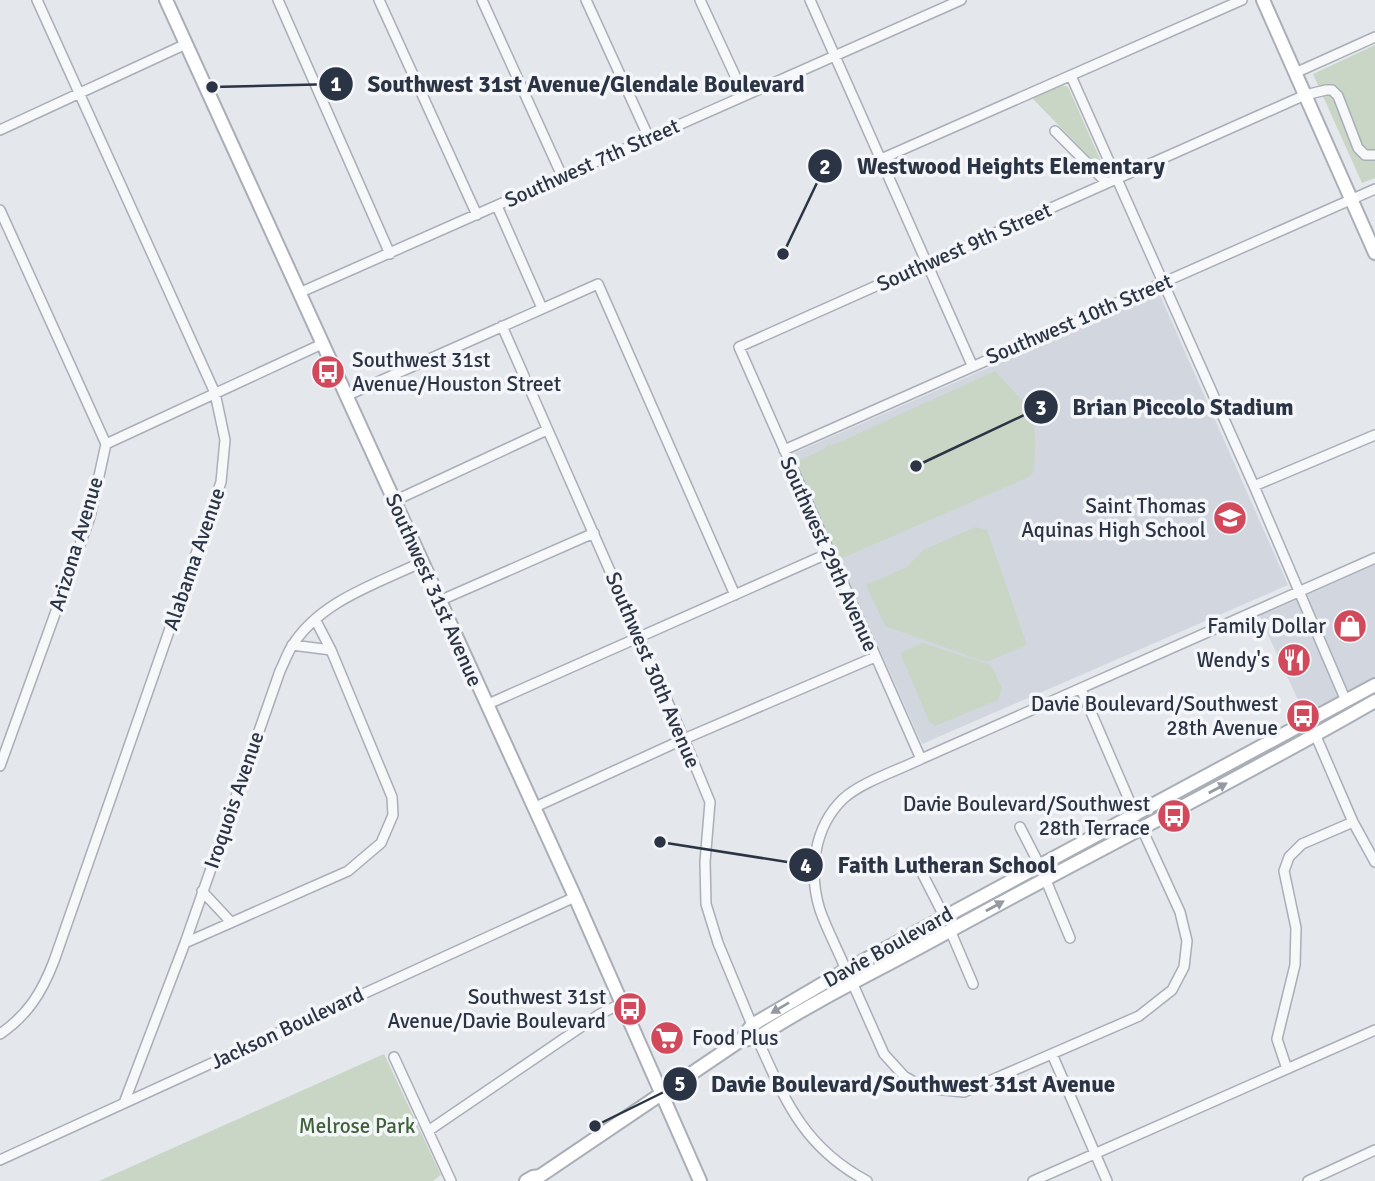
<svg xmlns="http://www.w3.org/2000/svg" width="1375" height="1181" viewBox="0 0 1375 1181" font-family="Signika,sans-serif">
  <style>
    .built { fill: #d2d6de }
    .green { fill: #c9d6c5 }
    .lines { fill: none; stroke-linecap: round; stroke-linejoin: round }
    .street-casing { stroke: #a9aeb7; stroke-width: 12 }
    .secondary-casing { stroke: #a9aeb7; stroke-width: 16 }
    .street { stroke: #f7f8fa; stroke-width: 9 }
    .secondary { stroke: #fff; stroke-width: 12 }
    .oneway { fill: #959aa2 }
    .labels { text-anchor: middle; stroke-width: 7; stroke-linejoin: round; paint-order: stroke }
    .street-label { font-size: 21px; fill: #2b3445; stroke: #f4f6f9 }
    .poi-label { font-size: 21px; fill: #2b3445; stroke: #f4f6f9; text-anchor: end }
    .park-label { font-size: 21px; fill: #3f6138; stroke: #f4f6f9 }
    .leader { fill: none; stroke: #2b3445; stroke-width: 2.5 }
    .callout-dot { fill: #2b3445; stroke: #f4f6f9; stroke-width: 2.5 }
    .mark-label { font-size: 21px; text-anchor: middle; font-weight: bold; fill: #fff }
    .callout-label { font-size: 23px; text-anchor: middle; font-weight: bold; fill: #2b3445; stroke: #f4f6f9; stroke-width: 7; stroke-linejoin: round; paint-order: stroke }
  </style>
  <rect width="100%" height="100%" fill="#e4e7ec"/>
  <path class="built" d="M1159 293 1288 585 922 744 792 454Z
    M1375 564V678L1305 715 1259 615Z"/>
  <path class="green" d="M1375 45V178L1362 183 1313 74Z
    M1062 85 1068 87 1103 166 1102 170 1032 98Z
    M995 371 1032 411 1035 441 1034 471 1030 476 1013 484 840 559 796 462 824 449 829 443 831 446Z
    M976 527 987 530 1027 645 986 662 885 626 866 585 907 567 923 550Z
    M922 643 991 665 1002 688 998 700 935 726 929 721 900 653Z
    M384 1054 441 1175 433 1181H99Z"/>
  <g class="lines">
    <g class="street-casing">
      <path id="street" d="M278 0 390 254
        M379 0 477 215
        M482 0 562 176
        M586 0 649 138
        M700 0 744 95
        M810 0 972 365
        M1295 73 1375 37
        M1071 76 1254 486 1346 701
        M0 130 186 44
        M1055 131 1107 183
        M881 159 1242 0
        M497 206 542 308
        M0 210 106 444 90 517 0 766
        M299 293 961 0
        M502 326 684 739 710 802 705 862 706 904 718 943 752 1025
        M346 396 598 284 735 595
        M106 444 322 344
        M784 450 1375 189
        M1254 486 1375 435
        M394 501 547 430
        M439 601 594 533
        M292 645 331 650
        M1081 689 1136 816
        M486 705 829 553
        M1315 734 1353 822 1375 862
        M921 759 739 347 1305 95 1326 90H1332L1338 96 1358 148 1365 155H1375
        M533 808 684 739 875 657
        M1020 827 1040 866
        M921 871 944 916
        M1045 878 1070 938
        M202 891 230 921
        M950 930 973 984
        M185 943 348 871 381 843 393 815 392 797 331 650 315 619
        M846 970C838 950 827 930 820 910 808 872 814 827 843 799 861 782 899 770 921 759L1375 558
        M852 982 884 1054 904 1076 924 1088 964 1092 1139 1016 1172 990 1184 967 1187 941 1180 912 1142 829
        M0 1034C28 1015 42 992 54 961L221 482 225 440 215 393 37 0
        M757 1038C785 1100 803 1147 867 1181
        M1052 1054 1107 1181
        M394 1057 451 1181
        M1287 1069 1277 1039 1295 965 1296 928 1284 871 1289 857 1302 844 1353 822
        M124 1103 185 943 280 671C284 663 287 654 292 646 320 601 376 584 422 562
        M428 1131 600 1014 622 1003
        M0 1160 575 897
        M1033 1181 1375 1030
        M1308 1181 1375 1150"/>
    </g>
    <g class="secondary-casing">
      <path id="secondary" d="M166 0 575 897 700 1181
        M1263 0 1375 253
        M741 1040 757 1038C817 999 881 969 944 934 1087 855 1233 783 1375 701
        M526 1181 533 1177 540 1176 741 1040 752 1025 846 970 1375 685"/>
    </g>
    <use href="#street" class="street"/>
    <use href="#secondary" class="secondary"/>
  </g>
  <defs><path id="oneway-solid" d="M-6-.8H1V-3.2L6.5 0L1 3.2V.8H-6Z" transform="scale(1.75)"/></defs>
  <g class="oneway">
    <use href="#oneway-solid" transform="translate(1218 788) rotate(-29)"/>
    <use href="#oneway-solid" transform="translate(995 906) rotate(-29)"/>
    <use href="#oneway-solid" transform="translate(780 1008) rotate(149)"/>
  </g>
  <defs>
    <g id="bus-disc" transform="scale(1.75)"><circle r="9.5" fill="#d1495b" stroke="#f4f6f9"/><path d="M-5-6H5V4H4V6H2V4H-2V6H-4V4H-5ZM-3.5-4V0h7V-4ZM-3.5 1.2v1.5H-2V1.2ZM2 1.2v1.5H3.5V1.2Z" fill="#fff"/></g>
    <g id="school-disc" transform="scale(1.75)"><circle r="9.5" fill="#d1495b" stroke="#f4f6f9"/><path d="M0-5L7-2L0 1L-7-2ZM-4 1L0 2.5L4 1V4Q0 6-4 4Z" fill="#fff"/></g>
    <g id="shop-disc" transform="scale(1.75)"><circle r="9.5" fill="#d1495b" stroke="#f4f6f9"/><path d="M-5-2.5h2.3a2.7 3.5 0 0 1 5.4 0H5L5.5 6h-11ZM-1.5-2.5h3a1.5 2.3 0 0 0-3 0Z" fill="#fff"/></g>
    <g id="restaurant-disc" transform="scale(1.75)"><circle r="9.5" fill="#d1495b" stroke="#f4f6f9"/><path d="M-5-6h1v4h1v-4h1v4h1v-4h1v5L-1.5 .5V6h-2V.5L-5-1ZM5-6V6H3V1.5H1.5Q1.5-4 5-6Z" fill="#fff"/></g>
    <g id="supermarket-disc" transform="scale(1.75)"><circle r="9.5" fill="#d1495b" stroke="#f4f6f9"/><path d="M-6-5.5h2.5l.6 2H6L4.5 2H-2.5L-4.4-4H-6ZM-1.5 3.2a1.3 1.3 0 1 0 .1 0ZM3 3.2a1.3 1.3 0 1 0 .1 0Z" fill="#fff"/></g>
  </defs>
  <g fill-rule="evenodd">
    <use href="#bus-disc" x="328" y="372"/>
    <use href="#school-disc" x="1230" y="518"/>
    <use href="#shop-disc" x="1350" y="626"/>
    <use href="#restaurant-disc" x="1294" y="660"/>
    <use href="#bus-disc" x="1303" y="716"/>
    <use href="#bus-disc" x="1174" y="816"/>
    <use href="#bus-disc" x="630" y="1009"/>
    <use href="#supermarket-disc" x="667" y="1038"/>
  </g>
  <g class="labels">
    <g class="street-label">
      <text transform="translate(592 163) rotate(-24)" y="7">Southwest 7th Street</text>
      <text transform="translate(964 247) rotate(-24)" y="7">Southwest 9th Street</text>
      <text transform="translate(1079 319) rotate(-23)" y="7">Southwest 10th Street</text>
      <text transform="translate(76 544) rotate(-73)" y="7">Arizona Avenue</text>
      <text transform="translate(829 554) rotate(66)" y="7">Southwest 29th Avenue</text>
      <text transform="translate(194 559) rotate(-71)" y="7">Alabama Avenue</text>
      <text transform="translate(434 590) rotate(66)" y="7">Southwest 31st Avenue</text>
      <text transform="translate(653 670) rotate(67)" y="7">Southwest 30th Avenue</text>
      <text transform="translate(234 800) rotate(-71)" y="7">Iroquois Avenue</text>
      <text transform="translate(888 947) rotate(-29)" y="7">Davie Boulevard</text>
      <text transform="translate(287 1028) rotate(-25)" y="7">Jackson Boulevard</text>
    </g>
    <g class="poi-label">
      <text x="352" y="367" text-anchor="start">Southwest 31st<tspan x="352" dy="24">Avenue/Houston Street</tspan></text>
      <text x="1206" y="513">Saint Thomas<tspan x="1206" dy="24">Aquinas High School</tspan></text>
      <text x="1326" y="633">Family Dollar</text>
      <text x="1270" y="667">Wendy's</text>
      <text x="1278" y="711">Davie Boulevard/Southwest<tspan x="1278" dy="24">28th Avenue</tspan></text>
      <text x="1150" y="811">Davie Boulevard/Southwest<tspan x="1150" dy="24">28th Terrace</tspan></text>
      <text x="606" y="1004">Southwest 31st<tspan x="606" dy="24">Avenue/Davie Boulevard</tspan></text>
      <text x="692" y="1045" text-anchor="start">Food Plus</text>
    </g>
    <g class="park-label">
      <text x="357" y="1133">Melrose Park</text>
    </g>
  </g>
  <path class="leader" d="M212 87L336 84M783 254L825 166M916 466L1041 407M660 842L806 865M595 1126L680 1084"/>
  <g class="callout-dot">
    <circle cx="212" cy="87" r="7"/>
    <circle cx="783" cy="254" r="7"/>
    <circle cx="916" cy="466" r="7"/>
    <circle cx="660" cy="842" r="7"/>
    <circle cx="595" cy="1126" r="7"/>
    <circle cx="336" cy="84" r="18"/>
    <circle cx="825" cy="166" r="18"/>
    <circle cx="1041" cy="407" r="18"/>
    <circle cx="806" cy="865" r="18"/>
    <circle cx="680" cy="1084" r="18"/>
  </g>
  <g class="mark-label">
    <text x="336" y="91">1</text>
    <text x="825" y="174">2</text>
    <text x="1041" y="415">3</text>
    <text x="806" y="873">4</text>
    <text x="680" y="1091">5</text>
  </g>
  <g class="callout-label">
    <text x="586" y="92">Southwest 31st Avenue/Glendale Boulevard</text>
    <text x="1011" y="174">Westwood Heights Elementary</text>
    <text x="1183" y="415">Brian Piccolo Stadium</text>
    <text x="947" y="873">Faith Lutheran School</text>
    <text x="913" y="1092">Davie Boulevard/Southwest 31st Avenue</text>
  </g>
</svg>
